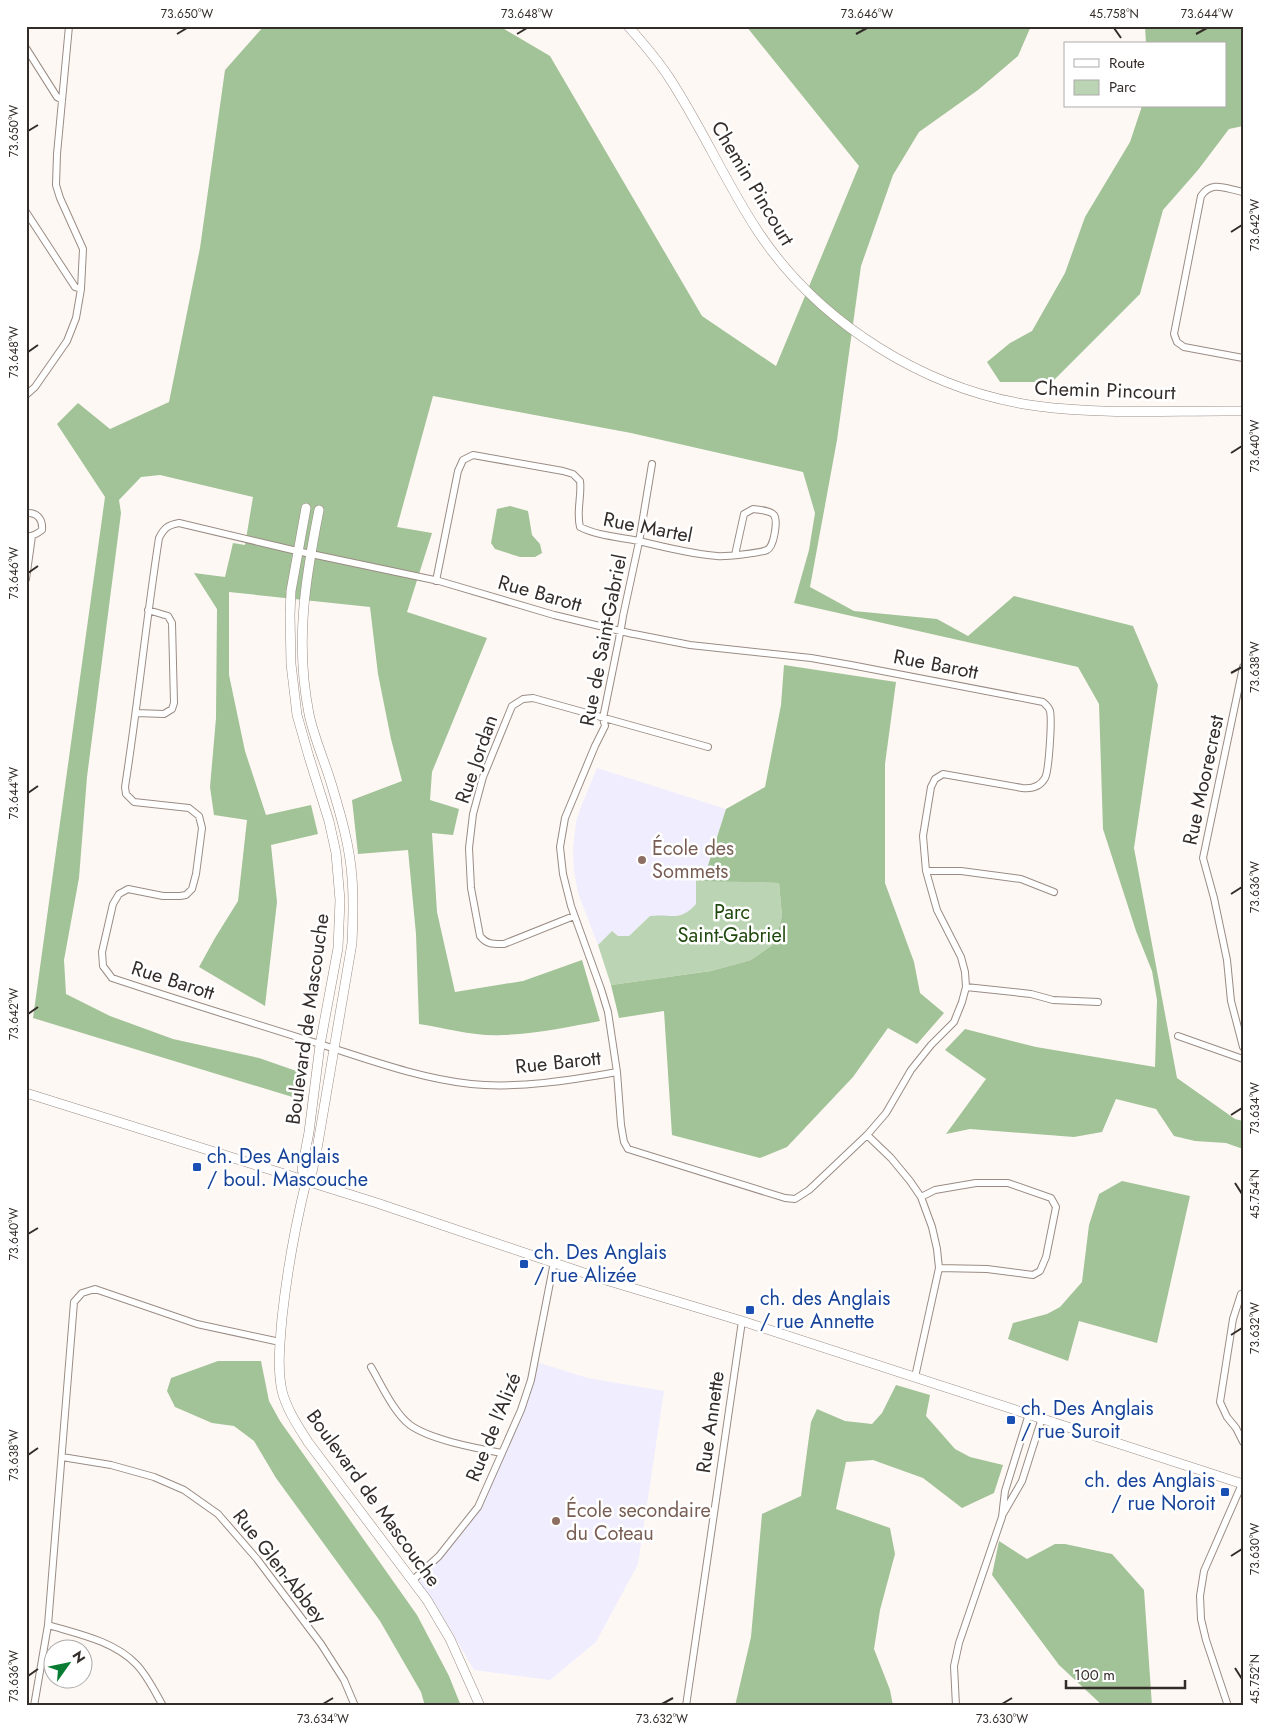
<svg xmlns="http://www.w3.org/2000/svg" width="1269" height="1732" viewBox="0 0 1269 1732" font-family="Jost,sans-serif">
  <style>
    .education { fill: #efedfe }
    .green { fill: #bbd4b3 }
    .forest { fill: #a2c297 }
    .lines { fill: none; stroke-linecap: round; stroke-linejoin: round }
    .street-casing { stroke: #9a8c84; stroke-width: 8 }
    .secondary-casing { stroke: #9a8c84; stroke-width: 10 }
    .street { stroke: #fff; stroke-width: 6 }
    .secondary { stroke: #fff; stroke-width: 9 }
    .ticks { fill: none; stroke: #332d2a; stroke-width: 2 }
    .education-dot { fill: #8d6e63; stroke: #fff; stroke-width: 2 }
    .transit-dot { fill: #1a4fb4; stroke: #fff; stroke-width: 2 }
    .labels { text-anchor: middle; stroke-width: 5; stroke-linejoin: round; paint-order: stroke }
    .street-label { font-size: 20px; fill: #332d2a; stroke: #fff }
    .education-label { font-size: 20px; fill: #785e54; stroke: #fff; text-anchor: start }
    .park-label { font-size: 20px; fill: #1e480c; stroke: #fff }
    .transit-label { font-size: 20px; fill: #164399; stroke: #fff; text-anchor: start }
    .neatline { fill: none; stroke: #332d2a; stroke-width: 2 }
    .ticks-label { font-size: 12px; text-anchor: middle; fill: #332d2a }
  </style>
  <rect width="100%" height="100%" fill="#fef8f4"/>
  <path class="education" d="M597 768 726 809 703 881 696 880V904L689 912 680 916H650L629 936H618L612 931 598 945 578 893 574 871 573 849 576 822 580 809Z
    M533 1361 588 1378 664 1391 638 1564 596 1642 550 1680 474 1670 436 1605 413 1580 439 1556 478 1507 521 1410Z"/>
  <path class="green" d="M696 880 779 883 782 916 775 943 751 960 711 971 611 985 598 945 612 931 618 936H629L650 916C671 913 679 923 696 904Z"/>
  <path class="forest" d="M264 26H499L550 56 702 316 776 366 859 166 746 26H1031L1018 56 978 90 919 132 893 175 861 266 837 440 810 587 854 611 937 619 968 636 1014 596 1133 626 1158 685 1134 848 1177 1078 1235 1119 1243 1121V1149L1226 1143 1195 1141 1174 1136 1156 1109 1116 1099 1102 1132 1074 1137 970 1129 946 1134 986 1079 945 1050 965 1029 1036 1047 1155 1067 1157 1000 1152 971 1136 931 1103 829 1099 704 1078 667 794 603 809 550 815 513 803 472 631 433 433 396 397 527 432 533 407 612 487 638 432 772 430 800 459 809 453 835 432 833 437 912 455 992 523 981 582 960 600 1021C568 1027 536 1034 503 1035 476 1037 446 1028 419 1024L416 934 408 850 358 854 352 800 402 781 391 739 378 674 370 607 229 592V675L245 751 266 815 311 805 318 834 271 845 277 902 265 1006 199 967 215 938 238 901 247 820 214 815 210 787 216 718 217 609 194 573 225 577 233 543 245 545 253 497 160 475 141 477 119 500 121 513 87 777 79 878 64 960 66 994 110 1016 173 1039 259 1058 305 1074 299 1099 33 1018 105 497 57 424 78 403 110 429 169 402 200 248 225 70Z
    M1145 26H1243V126L1229 129 1198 170 1163 210 1140 294 1052 382H1000L987 362 1010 343 1032 331 1065 273 1085 217 1130 142 1142 106H1225V44H1146Z
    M510 506 528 511 532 535 540 544 542 553 535 557H520L495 549 491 543 497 509Z
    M784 665 896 682 885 764V883L914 962 920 993 944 1013 917 1044 888 1028 853 1077 787 1147 760 1158 672 1135 664 1011 619 1018 611 985 711 971 751 960 775 943 782 916 779 883 703 881 726 809 765 787 781 705Z
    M1122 1181 1190 1196 1157 1343 1079 1321 1068 1361 1008 1339 1013 1323 1047 1314 1060 1307 1082 1282 1089 1225 1099 1194Z
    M218 1361H261L269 1401 280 1421 417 1615 449 1676 461 1706H425L421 1692 380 1621 276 1478 254 1441 234 1426 212 1423 175 1407 167 1391 171 1378Z
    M896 1385 930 1395 926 1416 955 1449 970 1457 1003 1465 994 1493 962 1508 923 1478 873 1460 846 1462 836 1509 890 1528 895 1554 880 1610 874 1649 890 1690 893 1706H735L751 1637 762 1514 801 1496 811 1422 817 1409 845 1421 872 1424 882 1413Z
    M999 1541 1027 1559 1055 1544H1065L1112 1554 1144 1590 1152 1706H1103L1059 1665 992 1575Z"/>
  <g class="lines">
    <g class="street-casing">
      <path id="street" d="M26 48 57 97 62 100
        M1243 192C1226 189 1212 180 1201 196L1174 334 1177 342 1184 347 1243 358
        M26 212 75 287 81 289
        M26 395 35 387 67 341 76 318 81 289 83 249 60 198 56 185 57 154 69 26
        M26 513C37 512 43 519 42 530 37 534 32 537 26 536
        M26 579 32 536
        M436 581 458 471 463 460 473 455 563 471 573 474 580 481C582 496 576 511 580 527 598 536 619 537 639 541 663 547 693 554 717 556 725 557 760 553 767 550 774 547 778 521 774 515 770 510 759 510 753 509L744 514 735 555
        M1243 667 1203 858 1214 898 1227 960 1231 1001 1243 1047
        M136 713 164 714 172 709 174 703 172 623 168 616 148 610
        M926 871H961L1021 879 1054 892
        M574 916 504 944C494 944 487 945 480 936L471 888 469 848 473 814 483 777 512 706 523 699 533 698 708 747
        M966 987 1031 994 1053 1000 1098 1002
        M1178 1036 1243 1059
        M617 1072C572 1080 517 1089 471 1084 416 1078 362 1057 310 1041 244 1020 178 1000 112 978L103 966 102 952 113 904 119 894 128 889 163 896H180L186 895 192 889 196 874 202 828 199 816 189 808 134 802 126 794 125 787C138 704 146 621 159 538 164 528 168 525 179 523L297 551 439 581 554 615 633 634H634L690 645 811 658 851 665 1043 702C1046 705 1049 707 1050 711 1052 720 1049 771 1045 778 1040 787 1031 789 1022 788L943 774 935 779 931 787 923 836 926 871 937 910 961 957 965 972 966 987 962 1002 954 1022 931 1045 911 1070 886 1113 867 1135 809 1190 795 1199 785 1198 628 1149 624 1142 621 1125 617 1072 608 1012 601 989 571 906 563 874 560 847 565 818 595 746 605 726 603 718 619 639C620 632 622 624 623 616L639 542 652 464
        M867 1135 891 1158 910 1181 921 1197 932 1227 937 1249 939 1268 915 1377
        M921 1197 935 1190 976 1183H1008L1051 1198 1056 1207 1046 1257 1040 1271 1033 1275 987 1269 939 1268
        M1243 1293 1241 1294 1233 1319 1220 1402 1227 1417 1236 1428 1243 1442
        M371 1367C381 1384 394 1413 410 1425 431 1440 476 1448 502 1453
        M62 1457 111 1465 154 1477 184 1490 218 1514 257 1559 321 1644 344 1680 355 1706
        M1003 1514 1022 1481 1042 1418
        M413 1580 439 1556 478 1507 502 1453 521 1410 531 1380 554 1262
        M48 1625C78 1634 114 1641 136 1664 147 1675 155 1692 163 1706
        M34 1706 48 1625 74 1302 82 1293 95 1289 197 1324 280 1342
        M686 1706 742 1321
        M956 1706 954 1666 959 1643 1002 1517 1005 1491 1029 1414
        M1228 1706 1206 1640 1201 1619 1200 1596 1204 1571 1242 1484"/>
    </g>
    <g class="secondary-casing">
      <path id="secondary" d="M628 26C643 43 658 60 670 79 702 128 725 181 757 230 818 323 926 391 1037 406 1105 415 1175 410 1243 411
        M306 508 291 591 290 615 291 664 297 715 309 757 329 821 336 853 340 900 338 948 320 1045 309 1132 302 1169 306 1182
        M319 510C305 580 295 643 309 714 314 738 325 762 332 786 341 816 350 847 352 878 354 900 353 921 352 943L317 1149 312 1172 306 1182C295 1227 287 1272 282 1318 280 1343 277 1367 282 1391 287 1410 298 1426 308 1442L427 1600 450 1639 480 1706
        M26 1093 377 1203 599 1278 742 1321 1243 1484"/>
    </g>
    <use href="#street" class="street"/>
    <use href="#secondary" class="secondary"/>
  </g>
  <path class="ticks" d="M1114 28 1121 38M177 34 187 28M517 34 527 28M856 34 867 28M1196 34 1207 28M28 131 38 125M1231 232 1242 225M28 352 38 345M1231 453 1242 446M28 573 38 566M1231 673 1242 667M28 793 38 786M1231 894 1242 887M28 1014 38 1007M1231 1115 1242 1108M1235 1183 1242 1194M28 1234 38 1228M1231 1335 1242 1328M28 1455 38 1448M1231 1556 1242 1549M1235 1668 1242 1679M28 1676 38 1669M323 1704 333 1698M662 1704 673 1698M1002 1704 1012 1698"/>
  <g class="education-dot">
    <circle cx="642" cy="860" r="5"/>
    <circle cx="556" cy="1521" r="5"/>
  </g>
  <g class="transit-dot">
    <rect x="192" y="1162" width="10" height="10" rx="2.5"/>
    <rect x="519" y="1259" width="10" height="10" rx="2.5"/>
    <rect x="745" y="1305" width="10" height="10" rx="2.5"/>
    <rect x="1006" y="1415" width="10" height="10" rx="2.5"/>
    <rect x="1220" y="1487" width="10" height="10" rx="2.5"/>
  </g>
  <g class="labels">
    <g class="street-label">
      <text transform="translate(753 183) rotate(59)" y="7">Chemin Pincourt</text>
      <text transform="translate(1105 390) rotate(2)" y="7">Chemin Pincourt</text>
      <text transform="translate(648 527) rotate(11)" y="7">Rue Martel</text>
      <text transform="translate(540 593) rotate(16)" y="7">Rue Barott</text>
      <text transform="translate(603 640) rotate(-79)" y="7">Rue de Saint-Gabriel</text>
      <text transform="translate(936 664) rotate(11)" y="7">Rue Barott</text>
      <text transform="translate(476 759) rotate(-71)" y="7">Rue Jordan</text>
      <text transform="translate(1203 780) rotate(-78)" y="7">Rue Moorecrest</text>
      <text transform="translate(173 980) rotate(18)" y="7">Rue Barott</text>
      <text transform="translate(307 1019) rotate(-82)" y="7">Boulevard de Mascouche</text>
      <text transform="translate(558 1062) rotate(-6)" y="7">Rue Barott</text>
      <text transform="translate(710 1422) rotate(-82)" y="7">Rue Annette</text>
      <text transform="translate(493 1427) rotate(-68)" y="7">Rue de l'Alizé</text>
      <text transform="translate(374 1498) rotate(54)" y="7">Boulevard de Mascouche</text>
      <text transform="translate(280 1566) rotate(52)" y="7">Rue Glen-Abbey</text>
    </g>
    <g class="education-label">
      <text x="652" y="855">École des<tspan x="652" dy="23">Sommets</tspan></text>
      <text x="566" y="1517">École secondaire<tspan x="566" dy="23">du Coteau</tspan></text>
    </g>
    <g class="park-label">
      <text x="732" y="919">Parc<tspan x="732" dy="23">Saint-Gabriel</tspan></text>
    </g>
    <g class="transit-label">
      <text x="207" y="1163">ch. Des Anglais<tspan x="207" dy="23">/ boul. Mascouche</tspan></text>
      <text x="534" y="1259">ch. Des Anglais<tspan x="534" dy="23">/ rue Alizée</tspan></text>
      <text x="760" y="1305">ch. des Anglais<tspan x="760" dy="23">/ rue Annette</tspan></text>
      <text x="1021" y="1415">ch. Des Anglais<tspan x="1021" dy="23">/ rue Suroit</tspan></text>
      <text x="1215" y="1487" text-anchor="end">ch. des Anglais<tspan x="1215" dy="23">/ rue Noroit</tspan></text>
    </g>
  </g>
  <rect width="1269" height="1732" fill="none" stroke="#ffffff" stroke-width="55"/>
  <rect x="1064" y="42" width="162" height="65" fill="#ffffff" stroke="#adabaa"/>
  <rect x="1074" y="59" width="25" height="8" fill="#ffffff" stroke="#adabaa"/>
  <text x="1109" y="68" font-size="15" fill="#332d2a">Route</text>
  <rect x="1074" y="80" width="25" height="15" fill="#bbd4b3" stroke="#adabaa"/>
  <text x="1109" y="92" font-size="15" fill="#332d2a">Parc</text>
  <g transform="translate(68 1664) rotate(57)"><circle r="24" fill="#ffffff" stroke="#adabaa"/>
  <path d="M0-4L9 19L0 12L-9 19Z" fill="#087c32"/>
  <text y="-8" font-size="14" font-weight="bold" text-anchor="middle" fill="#332d2a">N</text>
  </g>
  <path d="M1066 1680v8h119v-8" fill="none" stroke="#332d2a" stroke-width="2.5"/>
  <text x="1074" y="1680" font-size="15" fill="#332d2a" stroke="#ffffff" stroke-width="4" paint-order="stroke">100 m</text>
  <rect x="28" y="28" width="1214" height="1676" class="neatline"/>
  <g class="ticks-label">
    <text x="187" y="18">73.650°W</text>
    <text x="527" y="18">73.648°W</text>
    <text x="867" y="18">73.646°W</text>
    <text x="1114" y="18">45.758°N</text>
    <text x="1207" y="18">73.644°W</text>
    <text transform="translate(14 131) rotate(-90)" y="4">73.650°W</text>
    <text transform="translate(1255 225) rotate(-90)" y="4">73.642°W</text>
    <text transform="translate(14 352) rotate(-90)" y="4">73.648°W</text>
    <text transform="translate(1255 446) rotate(-90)" y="4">73.640°W</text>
    <text transform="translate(14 573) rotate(-90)" y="4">73.646°W</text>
    <text transform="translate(1255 667) rotate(-90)" y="4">73.638°W</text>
    <text transform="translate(14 793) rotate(-90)" y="4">73.644°W</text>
    <text transform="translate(1255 887) rotate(-90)" y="4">73.636°W</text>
    <text transform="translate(14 1014) rotate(-90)" y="4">73.642°W</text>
    <text transform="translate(1255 1108) rotate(-90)" y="4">73.634°W</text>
    <text transform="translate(1255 1194) rotate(-90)" y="4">45.754°N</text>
    <text transform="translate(14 1234) rotate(-90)" y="4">73.640°W</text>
    <text transform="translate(1255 1328) rotate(-90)" y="4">73.632°W</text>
    <text transform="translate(14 1455) rotate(-90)" y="4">73.638°W</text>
    <text transform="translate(1255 1549) rotate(-90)" y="4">73.630°W</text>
    <text transform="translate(14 1676) rotate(-90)" y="4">73.636°W</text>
    <text transform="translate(1255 1679) rotate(-90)" y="4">45.752°N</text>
    <text x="323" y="1723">73.634°W</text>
    <text x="662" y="1723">73.632°W</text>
    <text x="1002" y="1723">73.630°W</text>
  </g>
</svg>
